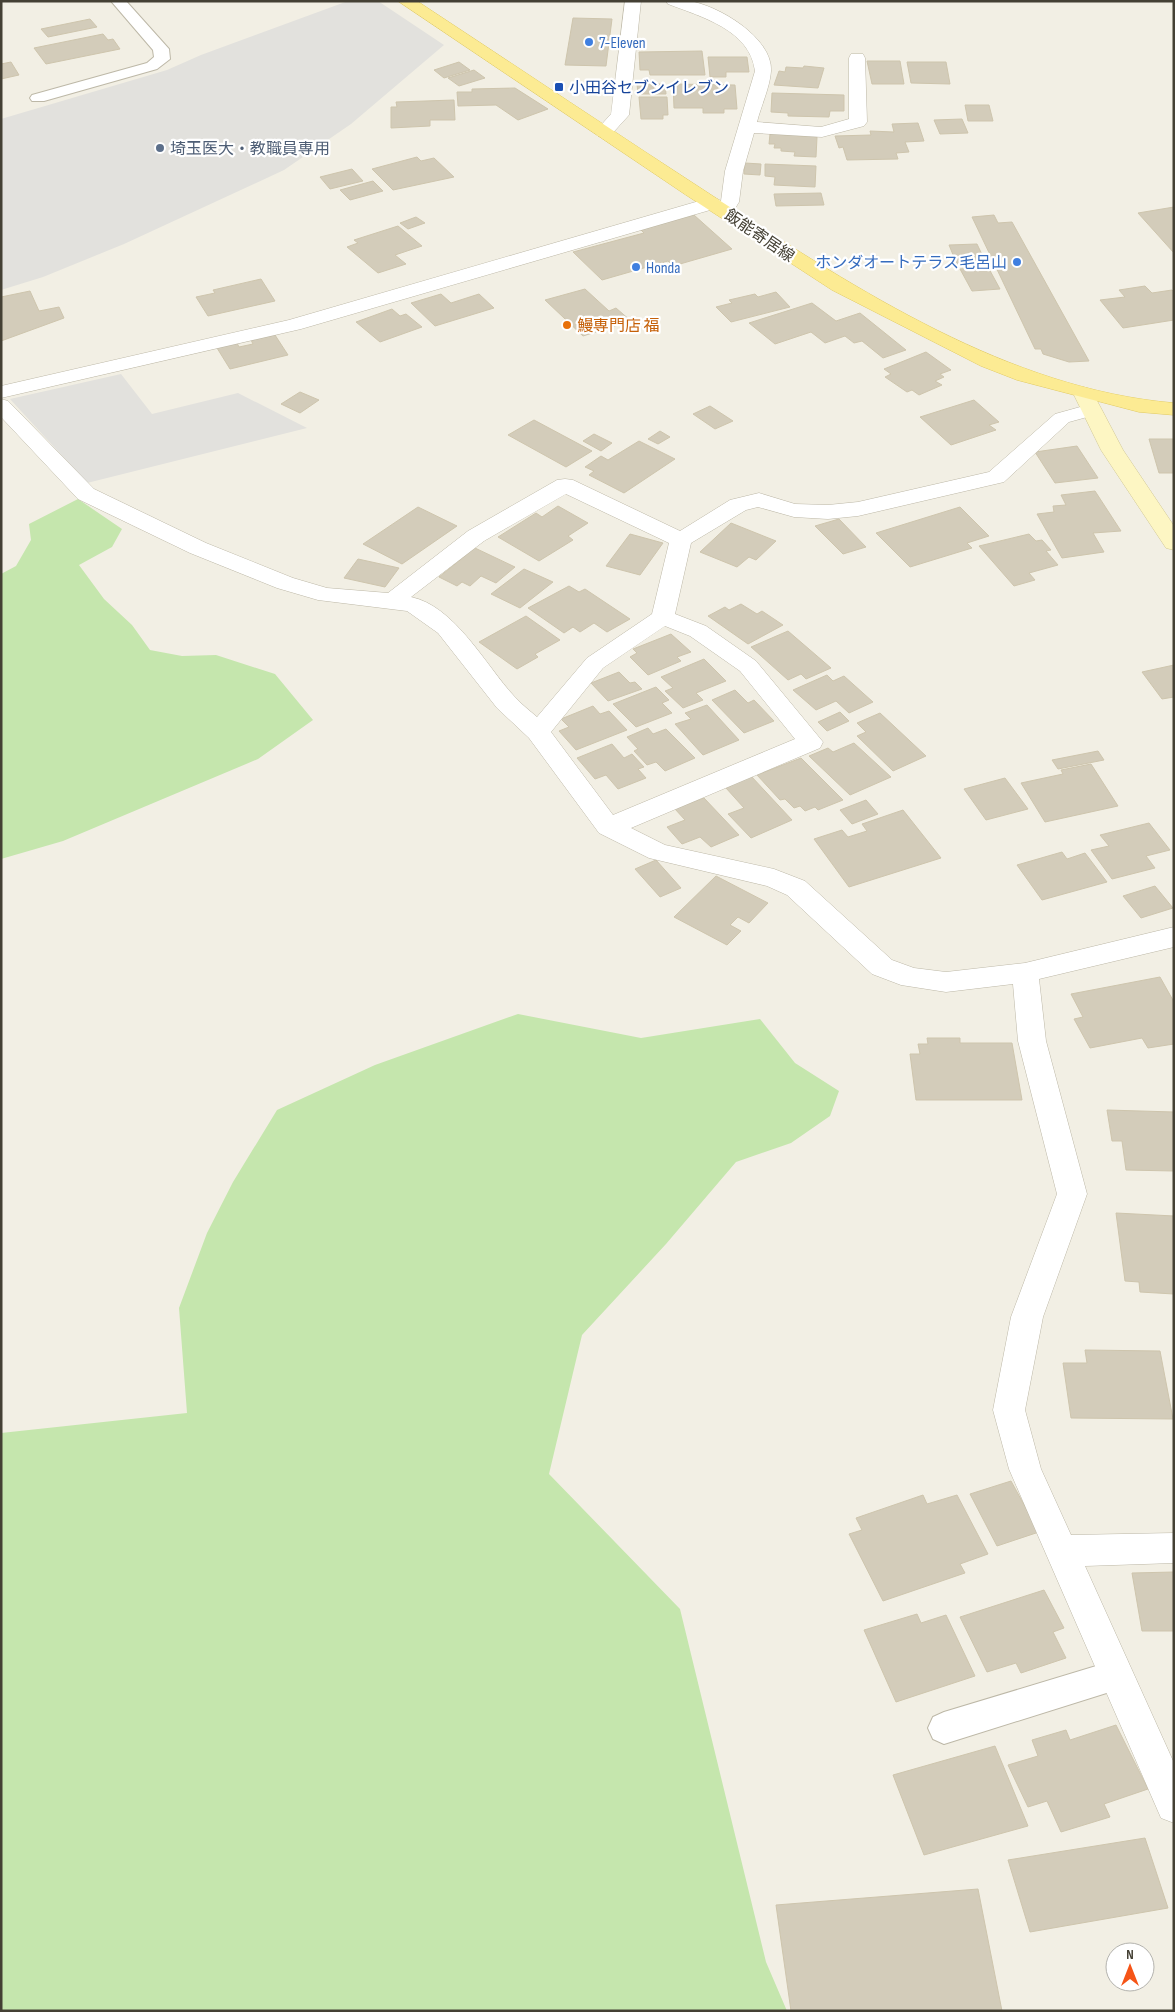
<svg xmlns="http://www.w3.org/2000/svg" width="1175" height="2012" viewBox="0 0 1175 2012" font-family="'Sofia Sans Condensed','Noto Sans JP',sans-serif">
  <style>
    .green { fill: #c5e6ad }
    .parking { fill: #e2e1dd }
    .building { fill: #d3ccba; stroke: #cec5ad }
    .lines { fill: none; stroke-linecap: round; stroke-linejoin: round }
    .lane-casing { stroke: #bdb8a7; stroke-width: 2 }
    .street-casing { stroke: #bdb8a7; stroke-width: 1 }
    .secondary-casing { stroke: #d1c895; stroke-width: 1 }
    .primary-casing { stroke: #e1ca63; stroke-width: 1 }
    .lane { fill: #fff; fill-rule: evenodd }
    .street { fill: #fff; fill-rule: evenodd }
    .secondary { fill: #fdf6c3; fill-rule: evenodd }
    .primary { fill: #fceb93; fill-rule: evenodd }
    .shop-dot { fill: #3f7fe0; stroke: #fff; stroke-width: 2 }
    .transit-dot { fill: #1a4fb4; stroke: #fff; stroke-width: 2 }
    .service-dot { fill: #5c6f8a; stroke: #fff; stroke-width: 2 }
    .food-dot { fill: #e8710a; stroke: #fff; stroke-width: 2 }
    .labels { text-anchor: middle; stroke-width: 4.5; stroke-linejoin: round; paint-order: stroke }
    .far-shop-label { font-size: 16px; fill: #366cbe; stroke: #fff; text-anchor: start }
    .far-transit-label { font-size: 16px; fill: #164399; stroke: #fff; text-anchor: start }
    .far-service-label { font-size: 16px; fill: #4e5e75; stroke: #fff; text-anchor: start }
    .far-street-label { font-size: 16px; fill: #444034; stroke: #fff }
    .far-food-label { font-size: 16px; fill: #c56008; stroke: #fff; text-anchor: start }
  </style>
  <rect width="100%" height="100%" fill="#f2efe4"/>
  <path class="green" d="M78 499 122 529 112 547 79 565 104 599 132 625 150 650 182 656 216 655 275 674 313 720 258 759 63 841 1 859V574L16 566 31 540 29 524Z
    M518 1014 641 1038 760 1019 795 1063 839 1091 830 1116 791 1143 736 1162 666 1244 582 1335 549 1474 680 1609 766 1962 787 2011H1V1433L187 1413 179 1308 207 1233 233 1182 277 1110 375 1065Z"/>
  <path class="parking" d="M348 1H378L444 45 351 124 284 170 124 244 43 277 1 290V119L167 70 201 55Z
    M121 374 152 414 238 393 307 428 87 483 10 399Z"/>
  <path class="building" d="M573 18 612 19 606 66 565 65Z
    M90 19 97 27 48 37 41 29Z
    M103 34 108 40 113 39 120 49 46 64 34 48Z
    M702 51 705 75H650L649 70H640L639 52Z
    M708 57H747L749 72H726V77H710Z
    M867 61H900L904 84H872Z
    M11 62 19 75 1 79V64Z
    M459 62 470 70 444 78 434 70Z
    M907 62H946L950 84 911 83Z
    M804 66 824 68 818 88 774 85 779 71 785 72 786 67 803 68Z
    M474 70 485 78 459 86 448 78Z
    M637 84H665L666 94H638Z
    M673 84 735 85 737 109H724V113H703V108H674Z
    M515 88 548 109 518 120 496 105 458 106 457 92H472V89Z
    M772 93 844 95V111H830L829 117 788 116V113L771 112Z
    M639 97H667L668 115H663V119H641Z
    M454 100 455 120H430V126L391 128V107H397L396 102Z
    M965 105H989L993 121H968Z
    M962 119 968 133 940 134 934 120Z
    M918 123 924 141 905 142 909 152 896 153 898 159 847 160 843 147 839 148 835 136 871 135 870 131 894 132 892 124Z
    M770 134 817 137 816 157 794 156 795 152 781 151V148H774L775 144H769Z
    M417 157 421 161 434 158 454 177 393 190 372 169Z
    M745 163 761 164 760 175 744 174Z
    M765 164 816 166 815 187 774 185 775 177 765 176Z
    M352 169 363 181 330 189 320 177Z
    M373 181 383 191 350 200 340 190Z
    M821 193 824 205 776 206 774 194Z
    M1174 207V253L1138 213Z
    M694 215 732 249 673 266 668 261 602 280 573 252 644 233 641 230Z
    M994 215 998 223 1012 222 1089 361 1069 362 1043 354 1041 349H1035L972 217Z
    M416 217 425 223 408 229 400 223Z
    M398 226 422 246 395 255 406 264 378 273 347 247 358 243 354 240Z
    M977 244 987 265 958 267 949 245Z
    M988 267 1000 289 972 291 960 269Z
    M261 279 275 301 208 316 196 297 215 293 213 290Z
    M1145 286 1152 293 1172 290 1174 292V320L1123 328 1100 300 1125 297 1119 290Z
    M585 289 609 311 616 308 631 321 583 336 545 300Z
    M30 291 39 311 59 307 64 318 1 341V297Z
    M776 292 790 307 731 322 716 307 732 303 729 300 755 294 758 297Z
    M441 294 451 303 479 294 494 308 435 326 411 303Z
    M812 303 836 321 860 313 906 350 883 358 862 341 854 343 845 336 825 343 811 332 775 344 749 323Z
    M392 309 400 316 406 314 422 327 380 342 356 322Z
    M275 335 288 355 230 369 217 348 237 343 239 347 253 344 251 340Z
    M926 352 951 370 940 374 944 377 935 381 942 385 919 395 912 390 907 392 885 377 891 374 884 369Z
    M300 392 319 400 300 413 281 404Z
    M974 400 999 422 989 425 996 430 951 445 920 417Z
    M710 406 733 421 715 429 693 414Z
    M534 420 592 451 566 467 508 435Z
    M660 431 670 437 658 444 648 439Z
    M594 434 612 443 601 451 583 441Z
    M1149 439H1174V473H1159Z
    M639 441 675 459 624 493 589 475 594 471 585 467 601 456 608 460Z
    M1077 446 1098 478 1055 483 1035 452Z
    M1095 491 1121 531 1093 533 1104 552 1062 558 1037 514 1054 512 1053 506 1066 505 1061 495Z
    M558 506 588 523 568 536 573 540 539 561 498 537 536 513 542 517Z
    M418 507 457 526 402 564 363 544Z
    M960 507 989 536 967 543 972 548 910 567 876 533Z
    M839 519 866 547 843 554 815 526Z
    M731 523 776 541 756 560 749 557 737 567 700 552Z
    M630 534 663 543 640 575 606 566Z
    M1029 534 1036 541 1042 540 1051 550 1046 551 1058 565 1029 573 1035 580 1014 586 979 546Z
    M475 548 515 567 496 583 481 576 470 586 462 582 457 586 439 577Z
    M358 559 399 568 385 587 344 578Z
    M524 569 553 582 520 608 491 594Z
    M569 586 579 592 585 589 630 619 607 632 594 623 580 632 573 627 564 633 528 608Z
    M741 604 757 614 762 611 783 625 748 644 708 616 725 607 729 610Z
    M526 616 560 640 535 654 538 657 517 669 479 642Z
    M788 631 831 668 806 679 801 674 788 680 751 647Z
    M671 634 691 652 677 657 681 661 648 675 630 657 637 653 633 649Z
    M704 659 726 681 696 693 703 700 683 708 665 691 673 688 661 677Z
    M1174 665V697L1162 699 1142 672Z
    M619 672 630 683 635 682 642 689 608 701 591 683Z
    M827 675 833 681 844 676 873 702 849 713 836 701 816 710 793 690Z
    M656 687 669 700 662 703 672 713 636 727 613 704Z
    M735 690 748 703 754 700 774 721 744 733 712 700Z
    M707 705 739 740 703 755 675 724 691 719 685 713Z
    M593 706 600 714 609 711 627 730 576 750 559 731 569 727 561 719Z
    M840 712 849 721 827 731 818 722Z
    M880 713 926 756 893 771 857 736 866 732 857 723Z
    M648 728 653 734 666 729 695 758 665 771 656 762 647 765 634 751 638 749 627 737Z
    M854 743 891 777 850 795 809 756 828 748 833 752Z
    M612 744 624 758 632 754 644 767 638 769 646 778 618 789 606 775 595 779 577 758Z
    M1098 751 1104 760 1058 769 1052 760Z
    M801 758 843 800 818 810 815 807 805 811 800 806 794 808 785 799 780 800 757 775Z
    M1091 764 1118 806 1045 822 1021 783 1063 774 1061 770Z
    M751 776 792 820 751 838 728 814 744 808 726 788Z
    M1005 778 1028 809 986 820 964 789Z
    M704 798 739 835 711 847 700 837 682 844 667 827 685 820 675 809Z
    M866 800 878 814 852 824 840 810Z
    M903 810 941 858 849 887 814 839 842 830 848 837 867 831 862 824Z
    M1149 823 1170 850 1146 856 1155 868 1112 879 1091 850 1109 846 1100 835Z
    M1062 852 1067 859 1085 853 1107 882 1042 900 1017 865Z
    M656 860 681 888 660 897 635 869Z
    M716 876 768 903 749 923 738 917 730 925 741 931 727 945 674 917Z
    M1155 886 1173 908 1141 918 1123 896Z
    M1160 977 1174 1002V1044L1148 1048 1142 1038 1090 1048 1074 1019 1083 1017 1071 994Z
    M927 1038H960V1043H1012L1022 1100H916L910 1054H920L918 1044H928Z
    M1107 1110 1174 1112V1171L1126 1170 1122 1141H1112Z
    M1116 1213 1174 1216V1294L1140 1292 1139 1282 1125 1281Z
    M1085 1350 1160 1351 1173 1419 1071 1418 1063 1363H1087Z
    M1011 1481 1039 1532 997 1546 970 1494Z
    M923 1495 927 1504 957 1495 988 1554 960 1564 965 1573 883 1601 849 1534 862 1530 856 1518Z
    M1174 1572V1631H1142L1132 1573Z
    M1044 1590 1064 1628 1053 1632 1066 1658 1021 1673 1016 1663 987 1672 960 1617Z
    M917 1614 921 1623 946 1615 975 1676 896 1702 864 1630Z
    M1116 1725 1148 1789 1104 1804 1110 1817 1061 1832 1047 1801 1028 1807 1008 1765 1038 1756 1032 1740 1066 1730 1070 1740Z
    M995 1746 1028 1826 924 1855 893 1775Z
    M1145 1838 1168 1908 1030 1932 1008 1860Z
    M978 1889 1002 2011H791L776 1905Z"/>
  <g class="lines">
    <g class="lane-casing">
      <path id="lane" d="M111 1H126L169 49 170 59 157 69 44 101H32L30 98 32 95 147 63 154 57 153 50Z
        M1116 1660 1127 1664 1132 1675 1127 1686 1116 1690 944 1744 933 1739 928 1728 933 1717 944 1712Z"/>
    </g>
    <g class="street-casing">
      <path id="street" d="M625 1H641L629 115 610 136H598L595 132 611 114Z
        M666 1C674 1 682 0 689 1 718 5 773 38 771 71 770 87 761 106 757 122L821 127 849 119V58L851 54H863L865 58 867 122 864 126 822 137 754 133 743 171 739 202 731 215H717L715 211 717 208 301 329 1 398V386L289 320 706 199 713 197 721 201 725 171 755 71C750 30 702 17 668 4Z
        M1 399 8 401 94 489 206 543 293 578 327 588 388 593 468 531 557 480 565 479 573 480 680 531 730 500 759 493 795 504 828 505 858 502 989 472 1055 414 1091 404 1098 406 1101 410 1098 414 1069 422 1004 482 858 516 828 519 794 517 758 507 746 510 691 543 675 614 706 626 756 661 823 742 820 748 631 828 665 845 774 869 805 881 892 960 914 968 946 972 1025 963 1174 927V947L1039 979 1046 1041 1087 1194 1043 1317 1025 1410 1041 1469 1071 1535 1174 1533V1563L1085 1566 1174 1763V1823L1161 1818 1009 1469 993 1410 1011 1317 1057 1194 1018 1041 1013 984 946 992 901 985 872 974 787 895 767 886 649 858 599 833 529 738 497 708 438 633 407 611 318 600 277 588 190 553 78 499 1 417ZM566 494 669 543 652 614 587 658 537 717C529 710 521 704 514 696 486 666 455 606 411 597L484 541ZM665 626 690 636 740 671 795 739 613 815 551 732 603 668Z"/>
    </g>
    <g class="secondary-casing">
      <path id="secondary" d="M1083 387 1090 389 1093 393 1123 450 1174 526V550L1166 548 1101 450 1073 393 1076 389Z"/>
    </g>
    <g class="primary-casing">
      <path id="primary" d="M398 1H417C519 68 620 136 722 202 858 290 1009 389 1174 403V415L1139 412 1017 380 981 366 832 290 686 195Z"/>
    </g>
    <use href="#lane" class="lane"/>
    <use href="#street" class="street"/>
    <use href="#secondary" class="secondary"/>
    <use href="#primary" class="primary"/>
  </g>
  <g class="shop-dot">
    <circle cx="589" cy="42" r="5"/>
    <circle cx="1017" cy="262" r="5"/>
    <circle cx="636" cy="267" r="5"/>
  </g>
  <rect class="transit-dot" x="554" y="82" width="10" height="10" rx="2.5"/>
  <circle class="service-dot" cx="160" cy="148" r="5"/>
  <circle class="food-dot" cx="567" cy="325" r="5"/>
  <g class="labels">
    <g class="far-shop-label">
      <text x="599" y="48">7-Eleven</text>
      <text x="1007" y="268" text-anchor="end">ホンダオートテラス毛呂山</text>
      <text x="646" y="273">Honda</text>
    </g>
    <g class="far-transit-label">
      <text x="569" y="93">小田谷セブンイレブン</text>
    </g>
    <g class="far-service-label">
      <text x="170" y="154">埼玉医大・教職員専用</text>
    </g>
    <g class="far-street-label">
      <text transform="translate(760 235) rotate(34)" y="6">飯能寄居線</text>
    </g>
    <g class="far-food-label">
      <text x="577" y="331">鰻専門店 福</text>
    </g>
  </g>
  <rect width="1175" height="2012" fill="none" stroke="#444034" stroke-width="5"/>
  <g transform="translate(1130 1967)"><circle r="24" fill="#ffffff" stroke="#b4b3ae"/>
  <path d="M0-4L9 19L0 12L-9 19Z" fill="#f55417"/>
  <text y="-8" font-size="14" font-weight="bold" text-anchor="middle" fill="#444034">N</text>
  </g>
</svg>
